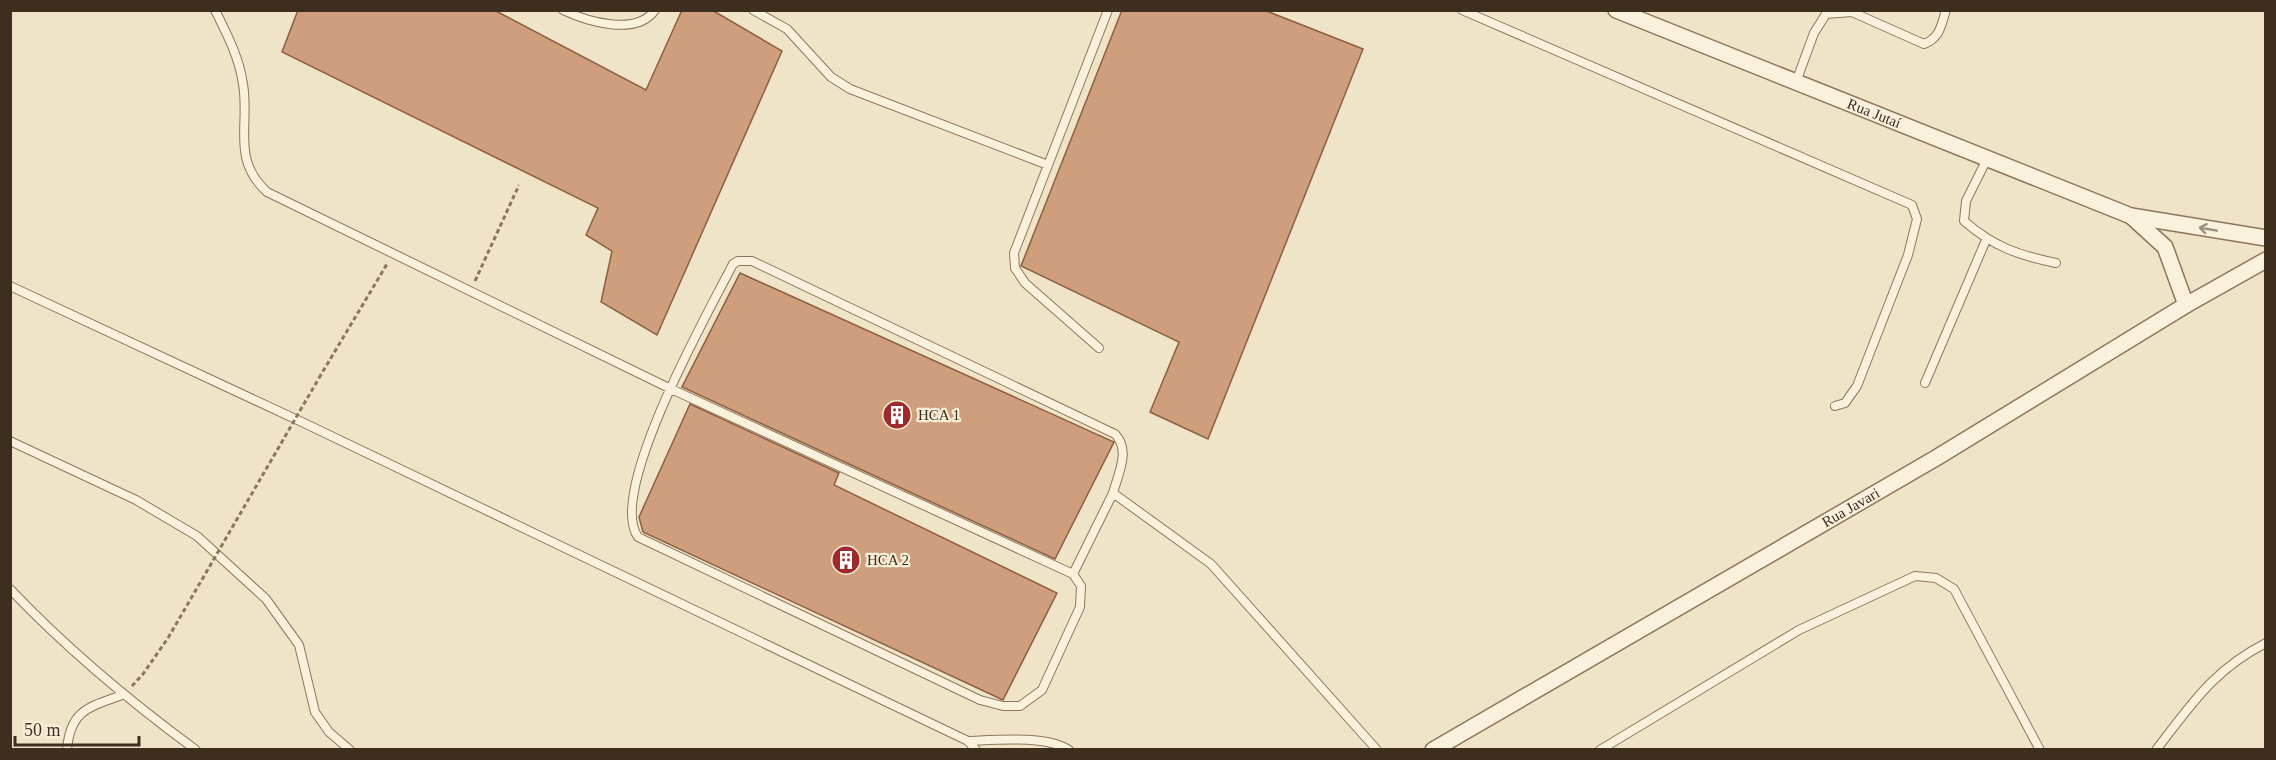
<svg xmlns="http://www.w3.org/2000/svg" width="2276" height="760" viewBox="0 0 2276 760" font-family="Georgia,serif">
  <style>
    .building { fill: #cf9f7d; stroke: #8d5f41; stroke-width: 1.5 }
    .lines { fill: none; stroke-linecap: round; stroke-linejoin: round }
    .lane-casing { stroke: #8d765c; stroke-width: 10 }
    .street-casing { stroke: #8d765c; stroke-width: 18 }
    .path { stroke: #8d765c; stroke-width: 3; stroke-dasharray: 4.5 3; stroke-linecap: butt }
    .lane { stroke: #faf1dc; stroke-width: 8 }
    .street { stroke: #faf1dc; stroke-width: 15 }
    .path-bridge { stroke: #8d765c; stroke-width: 3; stroke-dasharray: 4.5 3; stroke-linecap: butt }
    .oneway { stroke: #9c907e }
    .labels { text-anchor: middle; stroke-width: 4.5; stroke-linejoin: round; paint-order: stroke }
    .street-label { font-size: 15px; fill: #3d2e20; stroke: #f7eed8 }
    .poi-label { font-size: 15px; fill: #3d2e20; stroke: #f7eed8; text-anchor: start }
  </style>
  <rect width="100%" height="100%" fill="#f0e4c8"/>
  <path class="building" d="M298 10H494L646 90 682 10H712L782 51 657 335 601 302 612 251 586 235 598 208 282 52Z
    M1122 10H1264L1363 49 1208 439 1150 412 1179 342 1021 266Z
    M740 273 1114 442 1055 559 682 387Z
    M690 404 839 473 834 485 1057 593 1003 700 643 532 639 517Z"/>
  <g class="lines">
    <g class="lane-casing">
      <path id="lane" d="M215 10C227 34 239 57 243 84 250 126 231 159 267 192L669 388 1073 574 1113 493
        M563 10C586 21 636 37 655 10
        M753 10 787 29 831 77 850 89 1048 165
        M1462 10 1912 205 1917 219 1908 255 1857 386 1845 403 1835 406
        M1796 82 1814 33 1826 14 1852 12 1924 44C1940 38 1941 26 1946 10
        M1987 159 1966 201 1964 221C1994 247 2018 255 2056 263
        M10 286 304 423 968 741 976 750
        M1099 348 1025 283 1015 268 1014 253 1108 10
        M1925 383 1986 240
        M10 441 136 500 197 536 266 599 299 645 315 712 329 732 350 750
        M1073 574 1081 586 1080 607 1042 690 1020 706H1003L980 700 638 537C606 493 709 311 733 264L738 261H752L1115 434C1131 450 1118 474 1113 493L1211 564 1377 750
        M10 589C68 650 128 700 196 750
        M968 741C995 740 1046 735 1069 750
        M67 750C70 710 89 707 122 695
        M1600 750 1799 630 1915 576 1936 578 1954 589 2040 750
        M2156 750C2191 705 2213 670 2266 643"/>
    </g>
    <g class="street-casing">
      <g id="street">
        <path id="s1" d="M1616 10 2131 216 2266 238"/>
        <path d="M2131 216 2165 247 2186 305"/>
        <path id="s2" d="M1433 750 1936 458 2186 305 2266 260"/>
      </g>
    </g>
    <path class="path" d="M475 281 519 185
      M319 378 387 264
      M132 686 143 674 168 638"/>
    <use href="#lane" class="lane"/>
    <use href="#street" class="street"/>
    <path class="path-bridge" d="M168 638 319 378"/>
  </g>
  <defs><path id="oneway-shaft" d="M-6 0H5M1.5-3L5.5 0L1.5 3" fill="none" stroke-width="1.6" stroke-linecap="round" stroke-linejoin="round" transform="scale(1.5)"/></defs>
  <use class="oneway" href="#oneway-shaft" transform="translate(2208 229) rotate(-170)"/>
  <defs>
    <g id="building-disc" transform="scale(1.5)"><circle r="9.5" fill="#9e2a2b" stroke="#f7eed8"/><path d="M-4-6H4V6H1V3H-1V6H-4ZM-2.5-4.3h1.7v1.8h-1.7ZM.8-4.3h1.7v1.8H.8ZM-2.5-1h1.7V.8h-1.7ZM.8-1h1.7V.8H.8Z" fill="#fff"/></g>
  </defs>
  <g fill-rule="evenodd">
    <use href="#building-disc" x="897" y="415"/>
    <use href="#building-disc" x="846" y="560"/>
  </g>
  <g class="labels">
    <g class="street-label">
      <text dy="5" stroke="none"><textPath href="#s1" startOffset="278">Rua Jutaí</textPath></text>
      <text dy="5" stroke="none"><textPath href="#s2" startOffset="483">Rua Javari</textPath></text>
    </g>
    <g class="poi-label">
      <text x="918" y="420">HCA 1</text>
      <text x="867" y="565">HCA 2</text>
    </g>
  </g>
  <rect width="2276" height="760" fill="none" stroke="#3d2e20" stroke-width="24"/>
  <path d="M15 736v9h124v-9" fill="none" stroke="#3d2e20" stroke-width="3"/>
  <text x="24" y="736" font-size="18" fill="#3d2e20" stroke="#f7eed8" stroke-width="4.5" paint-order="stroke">50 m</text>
</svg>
